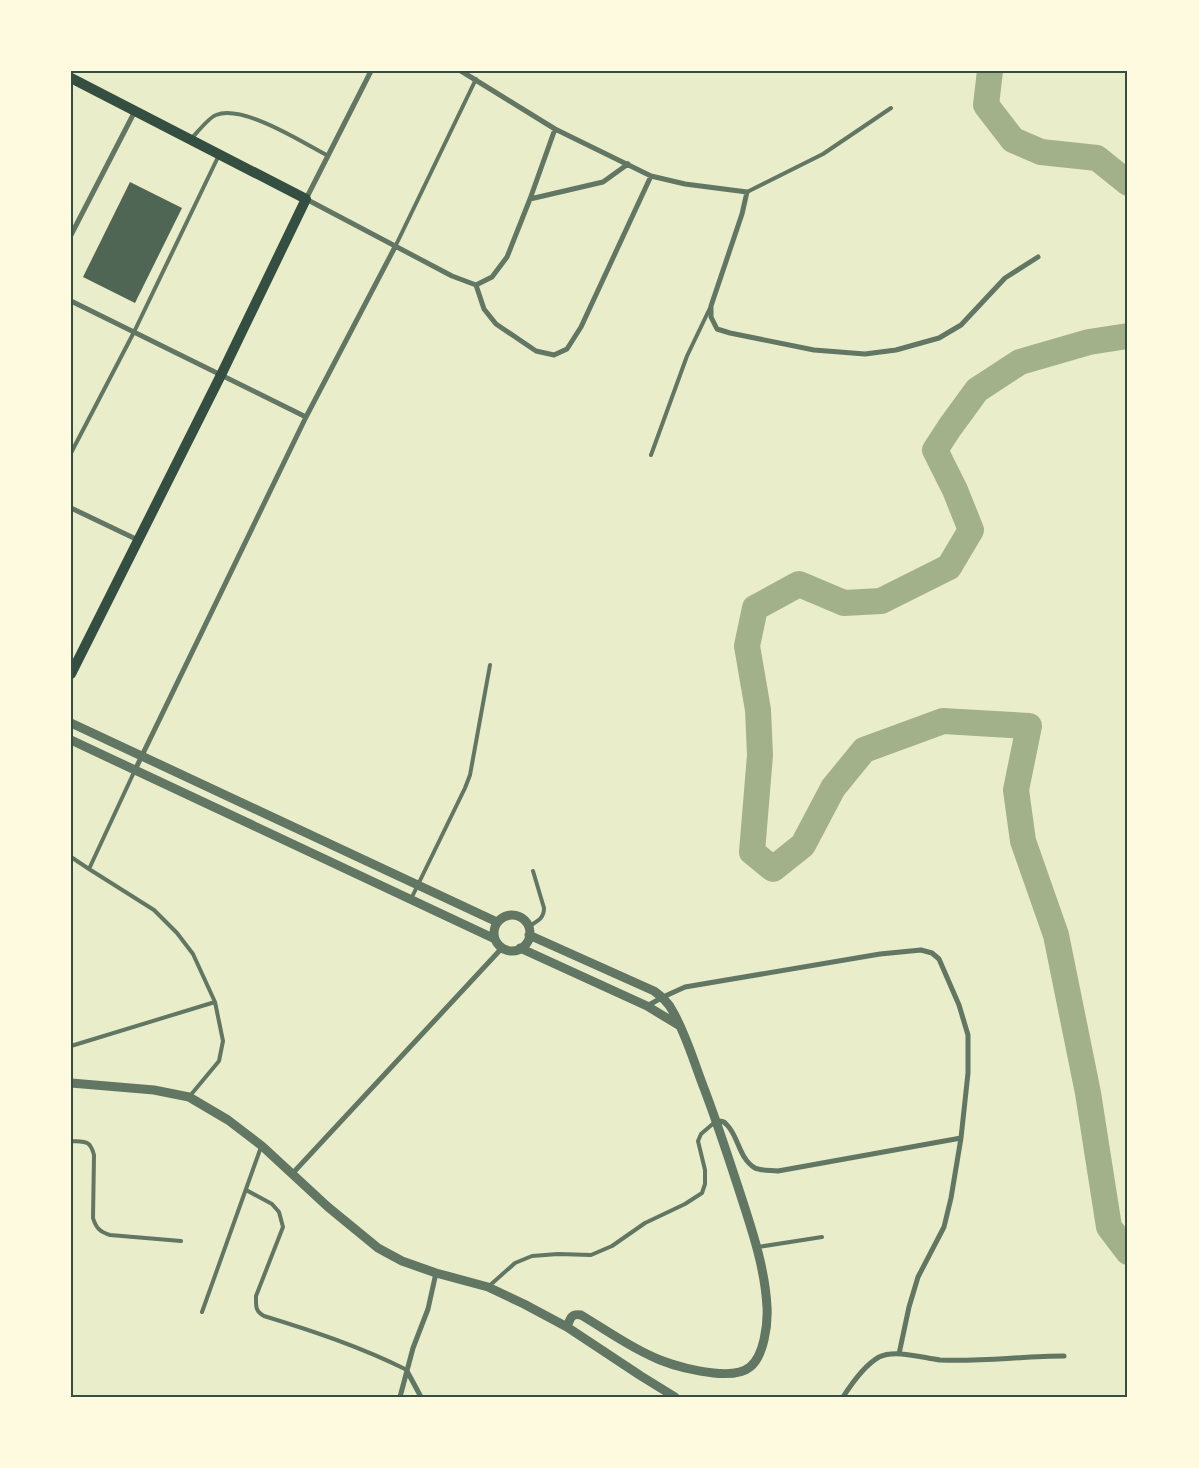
<svg xmlns="http://www.w3.org/2000/svg" width="1199" height="1468" viewBox="0 0 1199 1468" font-family="Figtree,sans-serif">
  <style>
    .lines { fill: none; stroke-linecap: round; stroke-linejoin: round }
    .river { stroke: #a3b18a; stroke-width: 26 }
    .building { fill: #4f6655 }
    .service { stroke: #617663; stroke-width: 4 }
    .minor { stroke: #617663; stroke-width: 5 }
    .tertiary { stroke: #617663; stroke-width: 9 }
    .secondary { stroke: #344e41; stroke-width: 10 }
    .neatline { fill: none; stroke: #344e41; stroke-width: 2 }
  </style>
  <rect width="100%" height="100%" fill="#e9edc9"/>
  <g class="lines">
    <path class="river" d="M990 71 986 105 1013 140 1041 152 1097 158 1128 183
      M1128 336 1089 342 1020 362 977 390 950 427 935 450 955 490 971 530 949 567 881 601 844 603 799 584 755 608 747 646 758 710 760 755 752 852 773 869 803 845 833 788 864 750 943 721 1029 726 1016 790 1023 841 1056 935 1088 1093 1109 1227 1128 1252"/>
  </g>
  <path class="building" d="M130 182 182 208 135 303 83 277Z"/>
  <g class="lines">
    <path class="service" d="M191 139C197 133 208 118 216 115 243 104 304 143 328 156
      M747 192 823 154 891 108
      M395 247 476 79
      M71 453 134 332 219 155
      M651 455 687 356 710 308
      M135 770 89 869 154 910 177 933 193 954 215 1002 223 1041 219 1061 189 1097
      M71 857 89 869
      M411 899 465 788 470 775 490 665
      M528 927C537 921 544 919 544 908L533 871
      M71 1046 215 1002
      M71 1141C86 1142 90 1140 94 1155L93 1218C96 1228 100 1232 110 1235L181 1241
      M246 1190 272 1204 279 1212 283 1227 256 1296C256 1306 255 1311 264 1316 313 1331 361 1347 407 1370
      M758 1247 822 1237
      M488 1287 515 1263 532 1256 558 1254 591 1255 612 1246 645 1223 685 1204 702 1193 705 1184V1170L698 1141 701 1134 715 1122
      M202 1312 261 1147"/>
    <path class="minor" d="M371 71 306 199 452 276 476 285 492 277 507 257 530 199 555 129
      M461 71 555 129 651 176 685 184 747 192 742 214 711 306V317L717 329 730 333 814 350 865 354 896 350 939 338 961 325 1005 278 1038 257
      M530 199 603 182 628 164
      M71 235 135 111
      M476 285 484 309 496 324 536 351 554 355 567 349 581 327 651 176
      M71 301 306 417
      M71 508 138 540
      M135 770 306 417 395 247
      M647 1006 663 997 685 987 880 954 921 950 932 953 939 959 959 1005 968 1035V1073L961 1138 951 1198 944 1227 918 1277 909 1307 899 1354
      M717 1121C721 1121 724 1121 727 1125 738 1135 739 1159 755 1168 761 1171 771 1170 778 1171L961 1138
      M292 1174 502 948
      M407 1371 421 1397
      M400 1397 413 1348 428 1309 436 1273
      M843 1397C852 1383 865 1365 879 1357 896 1349 923 1358 940 1360 981 1362 1023 1356 1064 1356"/>
    <path class="tertiary" d="M71 723 497 922
      M71 740 495 939
      M494 933a18 18 0 1 1 36 0a18 18 0 1 1-36 0Z
      M529 935 654 991C661 996 668 1002 672 1010 685 1032 693 1059 702 1083 716 1119 728 1156 740 1193 752 1230 765 1268 767 1307 768 1324 764 1356 750 1367 731 1383 670 1366 649 1355 625 1344 603 1328 581 1315 571 1313 570 1319 567 1327
      M520 948 647 1006 680 1026
      M71 1083 154 1090 189 1097 228 1120 262 1146 328 1207 378 1248 402 1261 436 1273 488 1287 524 1304 567 1327 641 1376 675 1397"/>
    <path class="secondary" d="M71 78 306 199 221 375 71 674"/>
  </g>
  <rect width="1199" height="1468" fill="none" stroke="#fefae0" stroke-width="145"/>
  <rect x="72" y="72" width="1054" height="1324" class="neatline"/>
</svg>
